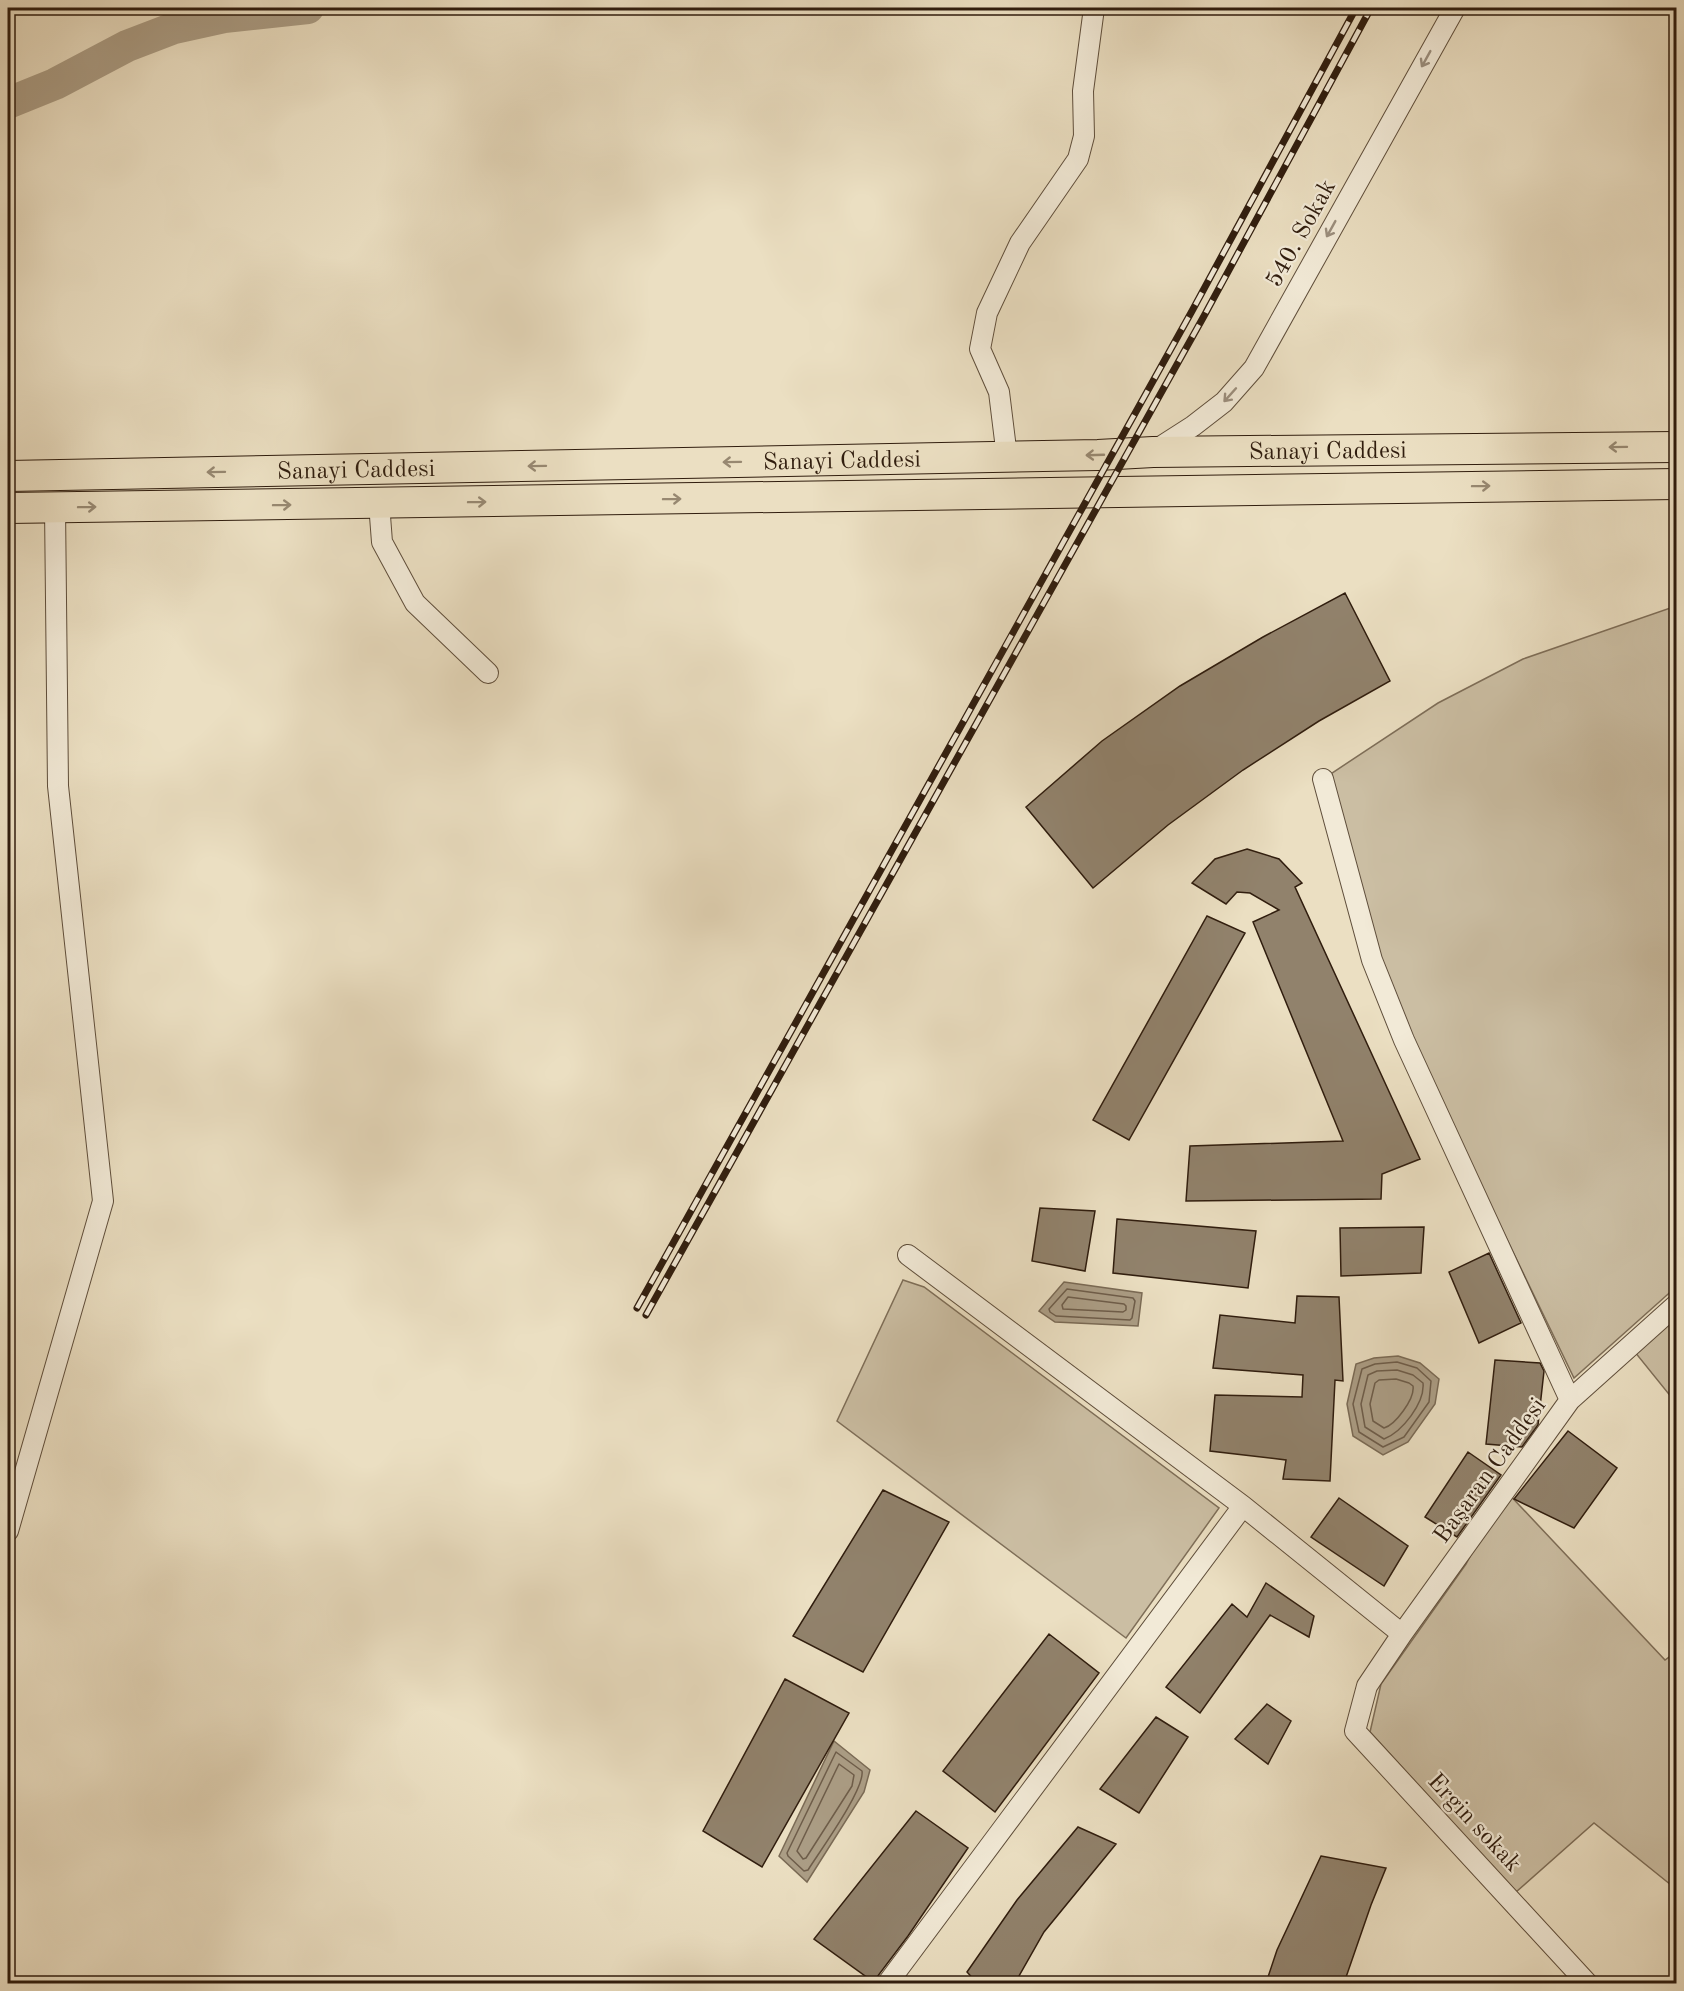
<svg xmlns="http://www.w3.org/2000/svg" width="1684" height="1991" viewBox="0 0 1684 1991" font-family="'Old Standard TT',serif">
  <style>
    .green { fill: #cbbea3; stroke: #7e6e58; stroke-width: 1.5 }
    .water { fill: #ab9d85; stroke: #7a6a55; stroke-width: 1.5 }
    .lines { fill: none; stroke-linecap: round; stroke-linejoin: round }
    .shore { stroke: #6e5d4a; stroke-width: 1.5 }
    .river { stroke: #ab9d85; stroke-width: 32 }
    .building { fill: #91826c; stroke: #301d0e; stroke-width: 1.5 }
    .minor-casing { stroke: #5f4e3b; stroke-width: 22 }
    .highway-casing { stroke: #301d0e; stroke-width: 32 }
    .minor { stroke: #f2ead7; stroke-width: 20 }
    .highway { stroke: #ebdfc2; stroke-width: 30 }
    .rail-casing { stroke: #301d0e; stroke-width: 7 }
    .rail { stroke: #f2ead7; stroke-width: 4.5; stroke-dasharray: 14; stroke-linecap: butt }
    .oneway { stroke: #9b8e7d }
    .oneway2 { stroke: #978871 }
    .labels { text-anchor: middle; stroke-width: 4.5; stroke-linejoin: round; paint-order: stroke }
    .street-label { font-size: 24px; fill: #301d0e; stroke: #f2ead7 }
  </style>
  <rect width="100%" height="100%" fill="#ebdfc2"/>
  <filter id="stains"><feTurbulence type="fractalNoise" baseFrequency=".00333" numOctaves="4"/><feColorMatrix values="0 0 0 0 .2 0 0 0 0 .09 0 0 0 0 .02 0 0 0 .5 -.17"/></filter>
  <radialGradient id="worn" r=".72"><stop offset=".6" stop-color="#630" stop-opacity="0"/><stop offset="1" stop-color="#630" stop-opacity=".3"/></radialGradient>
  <path class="green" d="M1676 606V1287L1574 1378 1377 971 1323 779 1438 703 1523 659Z
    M903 1280 924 1287 1219 1508 1126 1638 837 1421Z
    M1676 1313V1403L1630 1346Z
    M1505 1490 1665 1660 1676 1652V1889L1594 1823 1516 1892 1370 1732 1381 1684 1466 1564Z"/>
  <path class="water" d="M1064 1282 1142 1293 1138 1326 1055 1322 1039 1311Z
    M1398 1356 1420 1363 1439 1379 1435 1404 1408 1442 1383 1455 1353 1436 1347 1404 1356 1364 1374 1358Z
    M834 1741 870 1770 864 1792 807 1882 779 1856Z"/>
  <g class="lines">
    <path class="shore" d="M1067 1289 1133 1298 1135 1301 1132 1318 1130 1320 1056 1316 1050 1312 1049 1309Z
      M1068 1297 1124 1304 1126 1306V1310L1123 1312 1063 1309 1062 1305Z
      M1397 1362 1417 1368 1431 1381 1429 1402 1404 1437 1383 1447 1359 1432 1353 1404 1362 1369 1375 1364Z
      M1397 1370 1413 1375 1423 1383C1425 1403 1402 1432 1384 1439L1365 1427 1361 1404 1368 1375 1377 1371Z
      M1396 1379 1409 1383 1413 1386C1415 1399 1395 1425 1384 1428L1373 1421 1370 1404 1375 1383 1379 1380Z
      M836 1752 862 1771C865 1789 820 1851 808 1870L804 1871 788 1856 787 1853Z
      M839 1764 854 1775 852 1786 806 1858 803 1859 797 1851Z"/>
    <path class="river" d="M8 103 55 84 127 46 174 28 224 17 308 8"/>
  </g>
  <path class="building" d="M1345 593 1390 681 1319 721 1243 770 1168 825 1093 888 1026 807 1102 741 1180 686 1263 637Z
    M1247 849 1279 859 1302 883 1295 887 1420 1159 1382 1174 1381 1199 1186 1201 1190 1146 1343 1141 1253 922 1279 910 1250 893 1237 892 1226 904 1192 883 1215 859Z
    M1207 916 1245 933 1129 1140 1093 1120Z
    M1040 1208 1095 1211 1085 1271 1032 1261Z
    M1117 1219 1256 1231 1248 1288 1113 1273Z
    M1424 1227 1421 1273 1341 1276 1340 1228Z
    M1489 1253 1521 1323 1479 1343 1449 1272Z
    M1297 1296 1339 1297 1343 1381 1335 1380 1330 1481 1283 1479 1286 1460 1210 1451 1215 1395 1302 1397 1303 1375 1213 1368 1220 1315 1295 1323Z
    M1495 1360 1540 1363 1544 1371 1538 1425 1522 1447 1486 1444Z
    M1568 1431 1617 1468 1574 1528 1514 1499Z
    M1468 1452 1501 1475 1457 1537 1425 1517Z
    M883 1490 949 1522 863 1672 793 1636Z
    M1339 1498 1408 1546 1384 1586 1311 1537Z
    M1266 1583 1314 1616 1309 1637 1270 1615 1200 1713 1166 1687 1232 1604 1247 1617Z
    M1049 1634 1099 1673 995 1812 943 1771Z
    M785 1679 849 1713 762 1867 703 1831Z
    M1267 1704 1291 1721 1268 1764 1235 1739Z
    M1156 1717 1188 1737 1139 1813 1100 1789Z
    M916 1811 968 1848 908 1936 877 1977 875 1983 814 1939Z
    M1078 1827 1116 1844 1044 1932 1015 1983H977L967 1972 1017 1900Z
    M1321 1856 1386 1868 1371 1905 1344 1983H1266L1277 1950Z"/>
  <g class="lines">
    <g class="minor-casing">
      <path id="minor" d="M1154 451 1193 426 1224 402 1254 368 1455 8
        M1007 457 999 392 980 349 987 313 1020 243 1078 159 1084 136 1083 91 1094 8
        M379 503 382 542 415 603 488 673
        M1323 779 1372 960 1404 1040 1570 1400
        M908 1255 1243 1506 1402 1634
        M8 1531 103 1201 58 786 55 507
        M887 1984 1243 1506
        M1588 1984 1355 1731 1367 1686 1402 1634 1570 1400 1676 1305"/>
    </g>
    <g class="highway-casing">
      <g id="highway">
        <path id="s1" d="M8 476 1098 455 1153 452 1676 447"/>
        <path d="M8 508 1676 484"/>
      </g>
    </g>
    <use href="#minor" class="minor"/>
    <use href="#highway" class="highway"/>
    <g class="rail-casing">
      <path id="rail" d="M637 1308 1192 311 1356 8
        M646 1315 1204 316 1371 8"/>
    </g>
    <use href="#rail" class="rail"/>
  </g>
  <defs><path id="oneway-shaft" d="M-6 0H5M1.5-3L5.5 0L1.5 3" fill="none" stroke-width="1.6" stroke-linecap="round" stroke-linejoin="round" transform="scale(1.5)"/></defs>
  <g class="oneway">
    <use href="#oneway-shaft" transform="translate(1426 59) rotate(119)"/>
    <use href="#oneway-shaft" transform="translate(1331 229) rotate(119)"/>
    <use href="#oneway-shaft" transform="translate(1230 395) rotate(132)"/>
  </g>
  <g class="oneway2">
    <use href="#oneway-shaft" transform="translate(1618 447) rotate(179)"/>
    <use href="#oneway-shaft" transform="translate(1095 455) rotate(178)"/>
    <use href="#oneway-shaft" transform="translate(732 462) rotate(179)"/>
    <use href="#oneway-shaft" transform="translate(537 466) rotate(179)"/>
    <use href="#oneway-shaft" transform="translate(216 472) rotate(179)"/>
    <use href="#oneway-shaft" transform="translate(1481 486) rotate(-1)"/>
    <use href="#oneway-shaft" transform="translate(672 499) rotate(-1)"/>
    <use href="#oneway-shaft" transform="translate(477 502) rotate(-1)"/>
    <use href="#oneway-shaft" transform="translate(282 505) rotate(-1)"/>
    <use href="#oneway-shaft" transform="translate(87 507) rotate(-1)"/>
  </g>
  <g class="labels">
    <g class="street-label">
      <text transform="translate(1300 233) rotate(-61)" y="8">540. Sokak</text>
      <text dy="8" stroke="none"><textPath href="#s1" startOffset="1320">Sanayi Caddesi</textPath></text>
      <text dy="8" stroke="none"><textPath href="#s1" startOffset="834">Sanayi Caddesi</textPath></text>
      <text dy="8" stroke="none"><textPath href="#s1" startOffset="348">Sanayi Caddesi</textPath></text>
      <text transform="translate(1489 1470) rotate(-54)" y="8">Başaran Caddesi</text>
      <text transform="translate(1475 1822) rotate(47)" y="8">Ergin sokak</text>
    </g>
  </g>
  <rect width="1684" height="1991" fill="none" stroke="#ebdfc2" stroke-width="30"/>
  <rect x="9" y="9" width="1666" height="1973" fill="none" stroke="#301d0e" stroke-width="3"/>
  <rect x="15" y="15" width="1654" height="1961" fill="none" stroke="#301d0e" stroke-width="1.5"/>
  <rect width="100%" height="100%" filter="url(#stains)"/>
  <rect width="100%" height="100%" fill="url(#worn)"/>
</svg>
